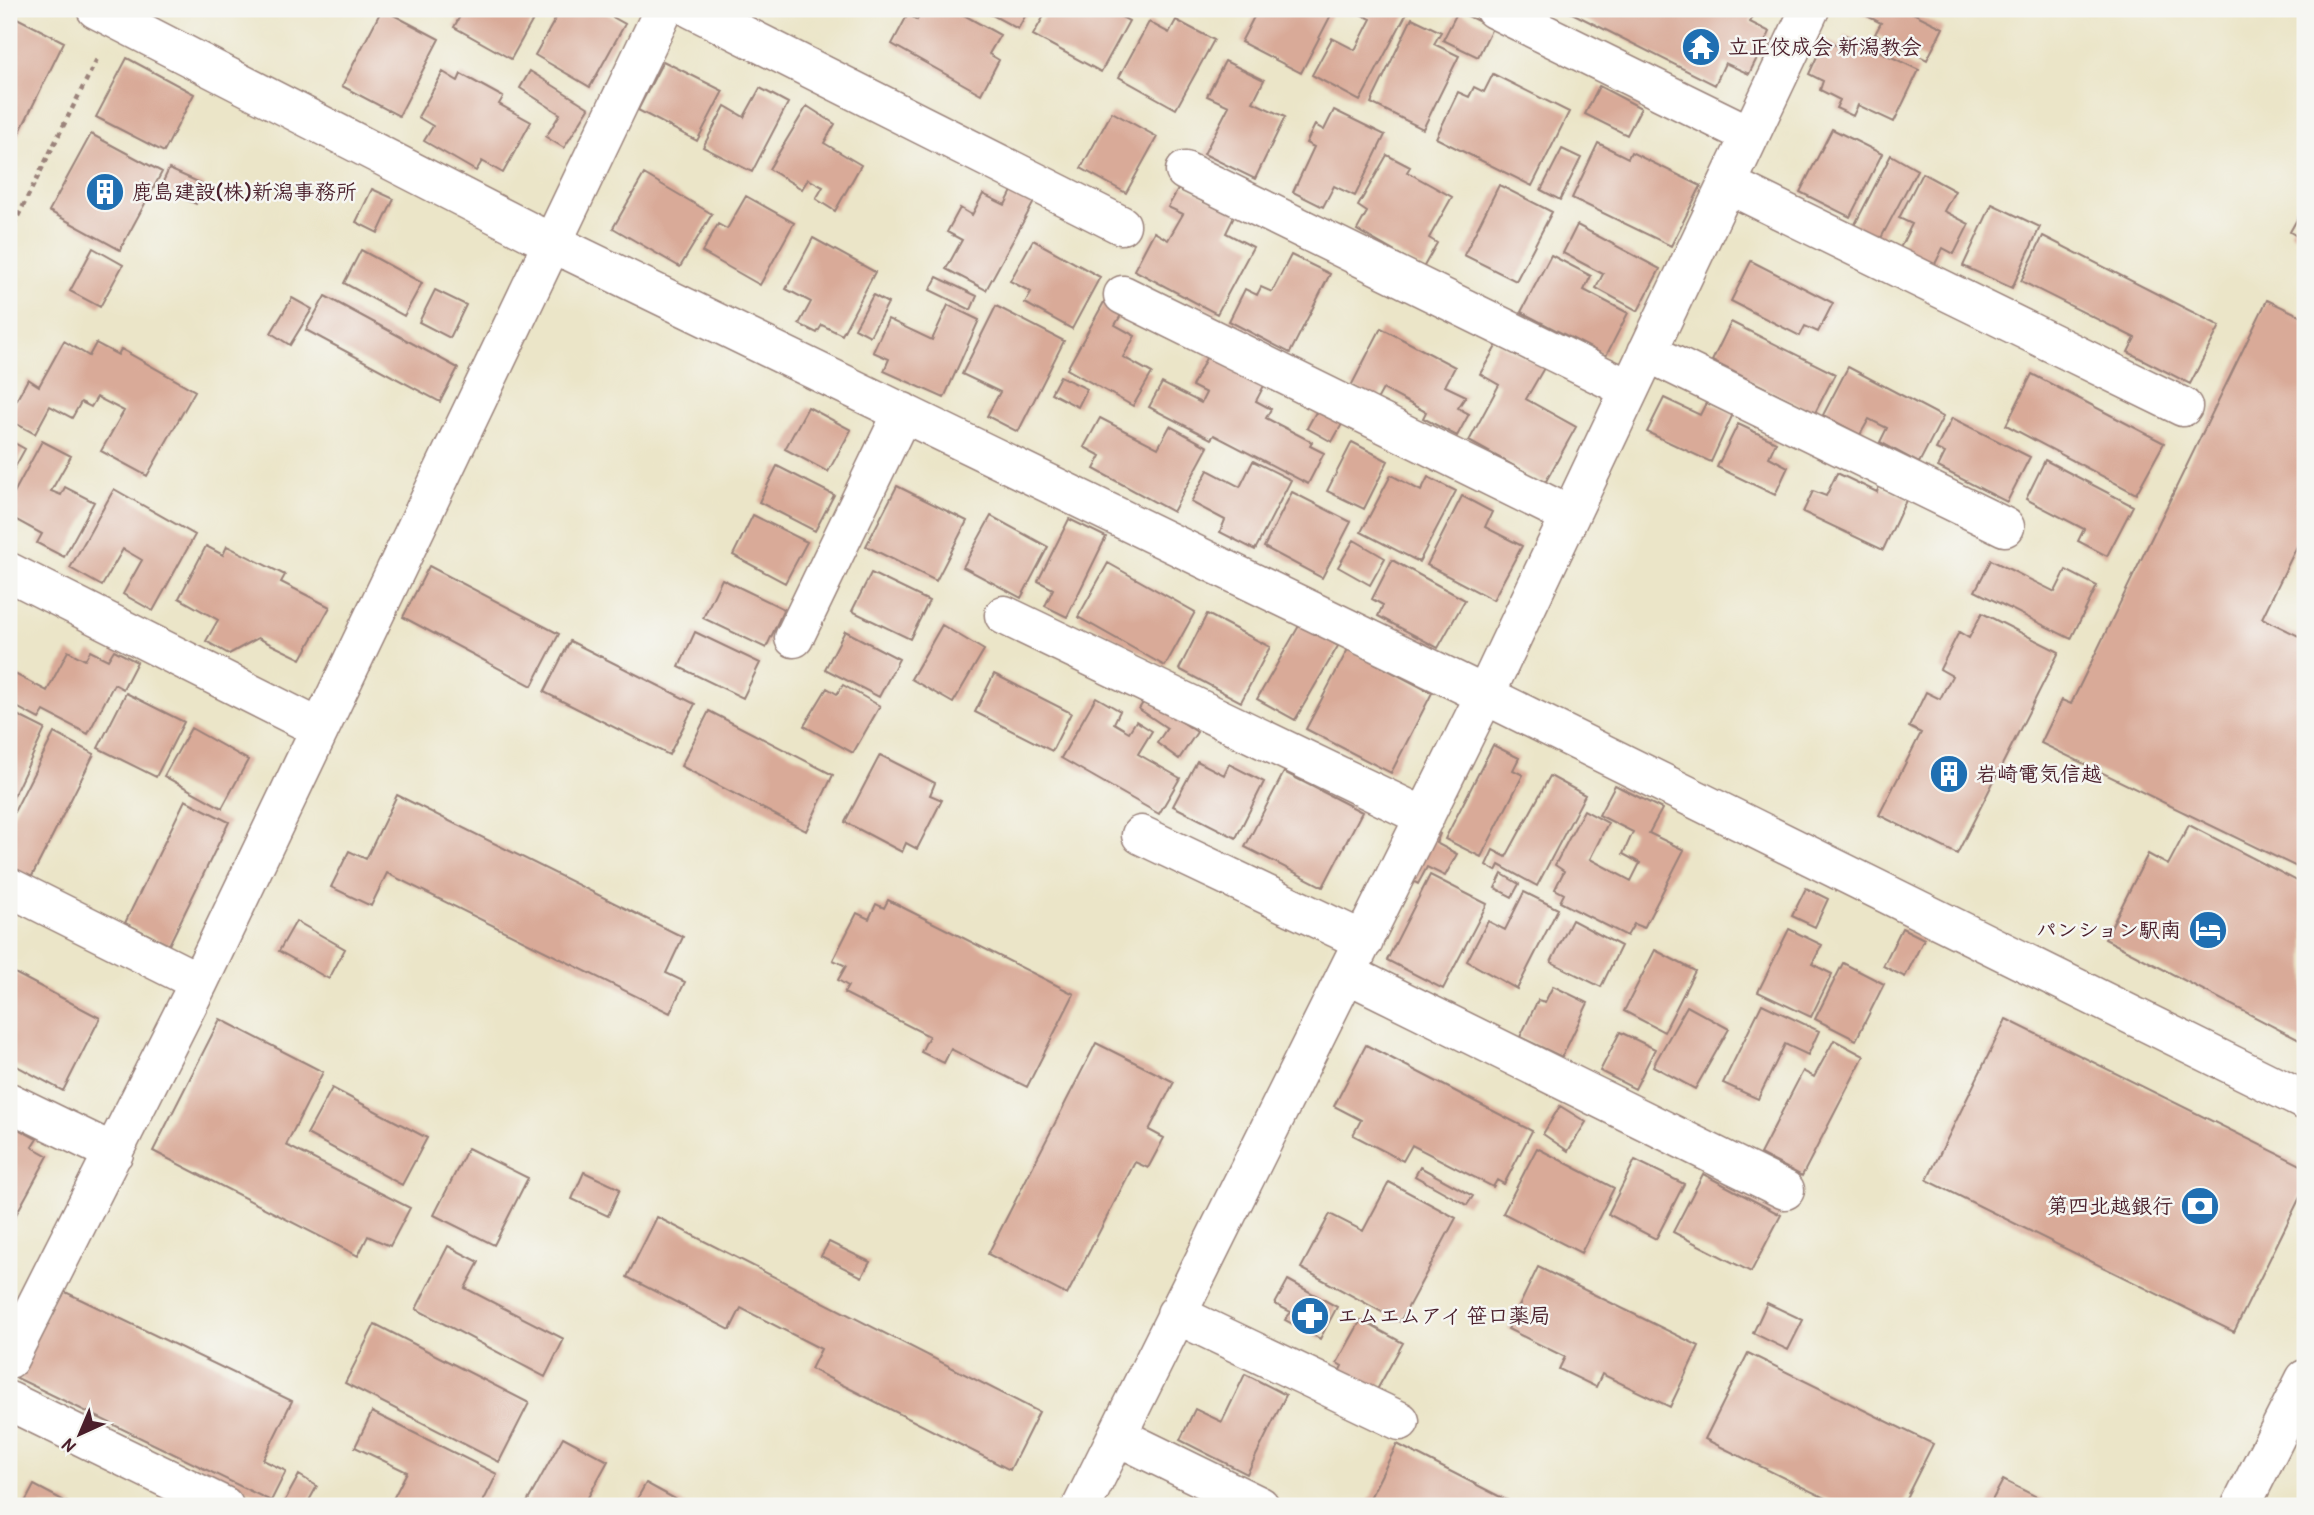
<svg xmlns="http://www.w3.org/2000/svg" width="2314" height="1515" viewBox="0 0 2314 1515" font-family="'Patrick Hand','Klee One',sans-serif">
  <style>
    .building { fill: #d9aa98 }
    .lines { fill: none; stroke-linecap: round; stroke-linejoin: round }
    .minor-casing { stroke: #9a827a; stroke-width: 41 }
    .path { stroke: #9a827a; stroke-width: 4.5; stroke-dasharray: 5 5; stroke-linecap: butt }
    .minor { stroke: #fff; stroke-width: 38 }
    .labels { text-anchor: middle; stroke-width: 5; stroke-linejoin: round; paint-order: stroke }
    .poi-label { font-size: 21px; font-weight: bold; fill: #4a1f2b; stroke: #f6f6f2; text-anchor: start }
  </style>
  <rect width="100%" height="100%" fill="#f6f6f2"/>
  <filter id="ink" filterUnits="userSpaceOnUse"><feTurbulence type="fractalNoise" baseFrequency=".0143" numOctaves="2"/><feDisplacementMap in="SourceGraphic" scale="14" xChannelSelector="R" yChannelSelector="G"/><feConvolveMatrix kernelMatrix="1 2 1 2 8 2 1 2 1" color-interpolation-filters="sRGB"/></filter>
  <filter id="wash" filterUnits="userSpaceOnUse"><feTurbulence type="fractalNoise" baseFrequency=".00686" numOctaves="4" result="noise"/><feDisplacementMap in="SourceGraphic" scale="28" xChannelSelector="R" yChannelSelector="G"/><feGaussianBlur stdDeviation="1.57" result="paint"/><feColorMatrix in="noise" values="0 0 0 0 0 0 0 0 0 0 0 0 0 0 0 0 0 1.4 0 .05"/><feComposite in="paint" operator="in"/></filter>
  <g filter="url(#wash)">
    <rect width="100%" height="100%" fill="#ebe5c8"/>
    <g id="blocks">
      <path class="building" d="M382 9 439 39 399 116 342 86Z
        M464 9H539L511 59 454 27Z
        M561 9H598L625 24 590 87 535 55Z
        M924 9H953L1000 35 989 54 999 60 981 94 892 44 908 14 917 20Z
        M981 9H1029L1018 29Z
        M1048 9H1107L1129 21 1101 72 1033 35Z
        M1258 9H1323L1332 13 1301 73 1241 42Z
        M1362 9 1408 11 1360 101 1312 75 1332 38 1355 50 1371 19 1360 14Z
        M1564 9H1757L1750 22 1770 32 1749 74 1725 63 1715 85Z
        M1865 9H1905L1943 28 1927 60 1875 34 1881 23 1863 14Z
        M1458 11 1492 28 1478 57 1443 40Z
        M9 14 64 42 9 154Z
        M1412 18 1441 32 1434 44 1459 56 1423 129 1371 103Z
        M1176 20 1214 40 1176 109 1119 77 1149 22 1169 33Z
        M1845 35 1919 70 1894 122 1858 105 1853 116 1836 108 1840 100 1820 90 1823 81 1809 74 1825 39 1840 47Z
        M127 58 194 94 164 152 96 117Z
        M663 61 723 91 697 141 638 110Z
        M1225 61 1264 80 1253 102 1285 117 1255 179 1204 154 1229 106 1207 96Z
        M530 71 589 108 564 148 546 137 560 114 520 88Z
        M443 72 458 81 461 74 503 97 499 104 531 122 503 173 482 161 476 171 424 141 433 126 418 117Z
        M1493 74 1569 112 1532 186 1436 138 1458 92 1469 97 1474 87 1484 92Z
        M1599 86 1641 108 1627 135 1585 114Z
        M760 88 788 103 752 172 703 147 725 106 744 117Z
        M807 106 835 124 824 143 861 165 835 211 816 199 823 187 808 179 802 189 769 169Z
        M1334 110 1385 135 1355 196 1334 186 1323 207 1293 192 1314 147 1306 143 1315 125 1324 130Z
        M1112 112 1157 137 1126 193 1081 168Z
        M1832 129 1882 154 1850 217 1800 192Z
        M91 134 162 172 120 250 49 211Z
        M1598 143 1628 158 1631 152 1701 186 1671 246 1572 198Z
        M1562 149 1581 158 1560 200 1541 190Z
        M1387 155 1410 167 1407 172 1452 197 1429 238 1437 243 1423 268 1357 230 1367 212 1358 206Z
        M1891 155 1917 170 1880 240 1854 226Z
        M169 169 205 185 196 204 160 188Z
        M1922 173 1955 191 1944 211 1969 224 1954 254 1943 248 1933 268 1899 250 1912 224 1899 218Z
        M644 174 712 214 680 267 613 228Z
        M1181 184 1236 213 1226 233 1253 247 1217 314 1134 270 1154 232 1168 240 1183 214 1168 207Z
        M1499 185 1552 212 1516 281 1464 255Z
        M372 189 394 199 378 233 356 222Z
        M1013 189 1035 200 986 290 946 269 962 240 947 232 960 208 972 215 983 194 1005 205Z
        M746 196 794 223 760 285 702 252 718 224 727 229Z
        M1992 204 2040 227 2012 288 1963 266Z
        M2305 205V241L2290 232Z
        M1577 225 1660 269 1638 311 1596 288 1603 274 1563 253Z
        M2043 236 2220 326 2190 384 2128 352 2135 338 2021 281Z
        M813 238 875 272 842 335 822 325 817 333 799 324 811 302 786 289Z
        M1033 240 1100 277 1072 329 1025 303 1031 292 1010 281Z
        M93 248 123 265 100 307 70 291Z
        M361 250 422 283 404 316 344 283Z
        M1291 255 1330 274 1290 353 1229 321 1245 289 1257 295 1261 287 1272 292Z
        M1551 255 1591 276 1584 290 1628 313 1606 356 1521 312Z
        M1751 261 1833 303 1818 332 1805 326 1800 336 1731 301Z
        M937 277 977 296 971 310 930 290Z
        M435 290 466 305 450 338 419 322Z
        M873 295 888 303 870 336 855 328Z
        M325 296 458 368 440 402 306 330Z
        M292 298 312 309 290 345 271 333Z
        M2267 300 2305 318V530L2262 618 2305 639V871L2041 743 2062 700 2071 704Z
        M1104 302 1123 312 1115 325 1135 336 1123 357 1152 373 1133 406 1067 369Z
        M948 305 979 320 944 398 884 371 889 359 873 352 888 319 932 340Z
        M996 306 1064 341 1018 432 987 416 1000 392 962 374Z
        M1731 322 1835 374 1815 413 1712 361Z
        M1381 328 1455 367 1445 386 1466 396 1458 408 1469 414 1457 436 1423 418 1426 412 1383 389 1377 400 1351 386Z
        M64 341 89 356 96 343 118 355 121 349 195 391 147 476 101 451 124 411 97 397 91 407 81 402 72 418 50 406 35 434 9 420V414L28 379 39 386Z
        M1498 343 1544 368 1526 399 1576 427 1545 483 1469 441 1499 385 1480 374Z
        M1212 346 1269 376 1256 401 1271 409 1266 418 1312 442 1310 446 1324 453 1308 484 1214 435 1211 439 1149 407 1162 383 1201 403 1206 393 1192 386Z
        M1848 367 1943 417 1919 463 1880 442 1887 428 1869 419 1860 435 1823 415Z
        M2032 374 2164 443 2136 494 2006 425Z
        M1060 376 1087 389 1078 407 1051 393Z
        M1664 398 1700 415 1707 401 1733 414 1711 462 1647 432Z
        M1321 403 1346 417 1332 442 1307 428Z
        M808 407 851 430 828 472 785 449Z
        M1100 418 1158 448 1170 426 1208 447 1173 512 1094 469 1101 456 1084 447Z
        M1952 418 2030 457 2007 502 1938 467 1945 453 1936 449Z
        M1738 424 1776 442 1769 457 1788 467 1775 495 1717 467Z
        M9 440 25 449 9 478Z
        M42 441 71 456 51 491 61 495 65 487 94 502 64 557 37 543 42 534 9 516V502Z
        M1352 442 1388 461 1364 509 1327 491Z
        M2045 460 2133 506 2107 556 2078 541 2084 529 2026 499Z
        M1253 461 1291 480 1255 550 1220 532 1225 520 1191 502 1208 470 1240 487Z
        M777 466 834 495 815 531 759 502Z
        M1837 473 1877 492 1879 486 1907 498 1883 550 1803 512 1813 491 1826 496Z
        M1391 475 1421 491 1428 477 1456 491 1419 562 1361 532Z
        M897 486 967 521 936 581 866 546Z
        M114 489 195 535 153 611 123 594 142 560 123 549 102 586 70 568Z
        M1292 492 1351 522 1322 578 1264 547Z
        M1462 496 1492 512 1485 527 1522 546 1493 600 1427 565Z
        M753 515 807 542 785 583 733 555Z
        M991 516 1048 547 1021 598 963 567Z
        M1069 519 1106 537 1067 617 1045 606 1053 589 1038 581Z
        M1354 540 1385 558 1370 585 1338 567Z
        M206 546 223 555 227 546 285 575 281 582 330 607 301 659 258 638 229 654 206 641 218 620 179 598Z
        M1392 560 1465 600 1438 648 1378 616 1383 605 1372 599Z
        M1991 560 2055 592 2066 570 2097 586 2071 639 1975 591Z
        M1108 563 1195 612 1165 666 1078 617Z
        M429 566 559 634 532 686 403 617Z
        M871 573 929 601 910 639 852 611Z
        M722 579 784 609 766 648 703 618Z
        M1982 613 2059 652 1957 854 1879 815 1921 733 1909 727 1926 692 1940 699 1952 676 1940 669 1959 632 1969 638Z
        M1207 614 1270 647 1241 702 1179 669Z
        M1300 624 1338 646 1295 720 1257 699Z
        M942 625 984 650 953 703 911 679Z
        M845 631 899 659 879 697 825 669Z
        M695 632 760 663 743 698 679 667Z
        M570 641 695 704 669 755 544 692Z
        M1348 649 1432 693 1391 773 1306 729Z
        M114 650 137 662 123 689 114 684 88 734 44 711 39 719 9 703V671L47 691 68 651 85 660 90 651 108 660Z
        M994 674 1071 713 1052 751 975 712Z
        M843 685 880 706 853 753 804 726 827 688 837 694Z
        M126 693 184 722 156 777 98 748Z
        M1096 697 1120 711 1114 723 1129 732 1136 721 1152 731 1138 754 1180 778 1159 814 1061 758Z
        M1146 698 1197 732 1179 759 1157 743 1167 728 1139 709Z
        M9 711 45 729 9 806Z
        M709 711 833 775 806 831 681 766Z
        M191 728 248 760 222 808 164 776Z
        M54 733 94 754 30 880 9 868V822Z
        M1493 745 1519 758 1513 770 1523 775 1481 857 1445 839Z
        M880 755 935 783 930 795 942 800 917 849 906 843 902 852 845 822Z
        M1197 761 1224 775 1229 764 1264 782 1236 838 1173 806Z
        M1284 772 1362 812 1323 887 1245 847Z
        M1550 776 1585 795 1537 886 1499 865 1496 871 1486 865 1493 850 1506 857Z
        M1615 785 1662 809 1649 833 1684 850 1644 928 1634 924 1627 936 1560 902 1564 894 1555 889 1564 871 1555 865 1584 810 1608 823 1590 859 1631 881 1640 863 1623 854 1633 832 1599 815Z
        M397 795 683 937 666 973 685 982 670 1013 387 873 371 906 331 887 349 851 366 859Z
        M185 800 229 822 169 945 125 923Z
        M2189 825 2305 885V1043L2105 939 2148 854 2168 865Z
        M1430 828 1440 834 1436 843 1457 854 1445 876 1427 867 1418 884 1405 877Z
        M1502 874 1519 884 1512 897 1495 888Z
        M1430 875 1487 904 1443 989 1387 960Z
        M1806 888 1828 899 1815 927 1792 916Z
        M1524 892 1558 909 1517 989 1467 961 1488 921 1505 930Z
        M888 900 1074 994 1027 1087 951 1049 944 1063 921 1052 929 1036 844 993 848 986 838 980 846 966 833 960 857 913 869 919 876 904 884 908Z
        M1572 920 1621 946 1601 987 1551 962Z
        M296 921 345 949 329 979 279 951Z
        M1902 928 1924 939 1905 977 1883 966Z
        M1789 929 1822 945 1812 964 1832 974 1811 1017 1758 992Z
        M1655 950 1695 971 1664 1032 1624 1011Z
        M1843 963 1884 984 1856 1040 1815 1019Z
        M9 970 100 1018 63 1091 9 1062Z
        M1553 986 1588 1003 1562 1057 1520 1037 1538 1000 1545 1002Z
        M1762 1004 1819 1031 1808 1055 1785 1044 1758 1099 1723 1083Z
        M1687 1006 1729 1029 1695 1089 1653 1066Z
        M220 1019 323 1072 286 1145 410 1208 390 1246 368 1236 358 1256 153 1151Z
        M2006 1019 2305 1167V1187L2234 1332 1927 1180Z
        M1620 1032 1655 1049 1635 1089 1600 1071Z
        M1834 1040 1864 1056 1802 1176 1760 1154 1803 1071 1814 1077Z
        M1096 1043 1174 1082 1149 1130 1164 1138 1148 1168 1135 1162 1067 1295 988 1254Z
        M1366 1045 1532 1131 1504 1184 1497 1180 1493 1187 1412 1145 1403 1161 1353 1135 1361 1120 1334 1106Z
        M332 1088 427 1138 402 1185 307 1134Z
        M1560 1106 1586 1122 1568 1151 1543 1134Z
        M9 1124 37 1139 32 1147 48 1156 13 1220 9 1217Z
        M468 1148 528 1178 494 1245 434 1215Z
        M1537 1148 1614 1188 1581 1253 1503 1213Z
        M1635 1160 1684 1184 1656 1239 1608 1214Z
        M1420 1167 1473 1196 1467 1205 1415 1176Z
        M584 1172 620 1189 608 1216 572 1199Z
        M1703 1174 1781 1215 1751 1272 1673 1232Z
        M1389 1182 1456 1218 1400 1322 1301 1268 1330 1214 1363 1231Z
        M657 1217 1039 1412 1010 1470 811 1369 821 1349 741 1308 730 1330 627 1277Z
        M829 1242 870 1262 862 1277 821 1256Z
        M448 1246 479 1262 465 1288 564 1339 545 1377 416 1309Z
        M1538 1267 1699 1346 1670 1407 1602 1374 1596 1387 1559 1369 1565 1357 1508 1329Z
        M1288 1280 1337 1307 1320 1339 1285 1320 1291 1312 1275 1304Z
        M57 1288 292 1401 263 1460 286 1471 271 1501 15 1377Z
        M1767 1303 1803 1320 1788 1350 1753 1333Z
        M1361 1320 1403 1343 1374 1395 1338 1374 1342 1366 1337 1363Z
        M375 1324 529 1403 499 1462 345 1383Z
        M1748 1353 1933 1444 1902 1506H1841L1705 1439Z
        M1245 1374 1286 1395 1247 1474 1180 1440 1195 1409 1222 1422Z
        M372 1412 497 1474 481 1506H409L393 1499 407 1472 355 1447Z
        M563 1437 608 1461 586 1501 596 1506H525Z
        M1397 1444 1518 1506H1366Z
        M299 1475 317 1486 306 1506H288L283 1504Z
        M2003 1480 2055 1506H1989Z
        M646 1483 688 1506H633Z
        M34 1485 74 1506H23Z"/>
    </g>
  </g>
  <g filter="url(#ink)">
    <use href="#blocks" fill-opacity="0" stroke="#9a827a" stroke-width="2"/>
    <g class="lines">
      <g class="minor-casing">
        <path id="minor" d="M96 9 532 233 1485 695 2305 1101
          M692 9 1121 225
          M1494 9 1750 135
          M1185 171 1629 389
          M1727 184 2183 407
          M1123 295 1569 515
          M1647 352 2005 527
          M9 572 319 728
          M1004 615 1425 817
          M794 638 903 412
          M1141 835 1364 941
          M9 887 199 982
          M1348 974 1785 1190
          M9 1102 114 1153
          M1176 1314 1400 1421
          M9 1359 199 982 664 9
          M9 1401 224 1506
          M1117 1436 1260 1506
          M1082 1506 1485 695 1810 9
          M2241 1506 2305 1379"/>
      </g>
      <path class="path" d="M9 234 98 57"/>
      <use href="#minor" class="minor"/>
    </g>
  </g>
  <defs>
    <g id="temple-disc" transform="scale(2.0125)"><circle r="9.5" fill="#1f6fb2" stroke="#f6f6f2"/><path d="M0-6L5-2H3V0L6.5 2.5H4V6H1.5V3h-3V6H-4V2.5H-6.5L-3 0V-2H-5Z" fill="#fff"/></g>
    <g id="building-disc" transform="scale(2.0125)"><circle r="9.5" fill="#1f6fb2" stroke="#f6f6f2"/><path d="M-4-6H4V6H1V3H-1V6H-4ZM-2.5-4.3h1.7v1.8h-1.7ZM.8-4.3h1.7v1.8H.8ZM-2.5-1h1.7V.8h-1.7ZM.8-1h1.7V.8H.8Z" fill="#fff"/></g>
    <g id="hotel-disc" transform="scale(2.0125)"><circle r="9.5" fill="#1f6fb2" stroke="#f6f6f2"/><path d="M-6-4.5h1.5V1H6V5H4.5V3h-9V5H-6ZM-4 0a1.8 1.8 0 1 1 3.6 0ZM.5 0V-2.5h3Q6-2.5 6 0Z" fill="#fff"/></g>
    <g id="bank-disc" transform="scale(2.0125)"><circle r="9.5" fill="#1f6fb2" stroke="#f6f6f2"/><path d="M-6-4H6V4H-6ZM0-2.3a2.3 2.3 0 1 0 0 4.6a2.3 2.3 0 1 0 0-4.6Z" fill="#fff"/></g>
    <g id="pharmacy-disc" transform="scale(2.0125)"><circle r="9.5" fill="#1f6fb2" stroke="#f6f6f2"/><path d="M-2-6h4v4h4v4h-4v4h-4v-4h-4v-4h4Z" fill="#fff"/></g>
  </defs>
  <g fill-rule="evenodd">
    <use href="#temple-disc" x="1701" y="47"/>
    <use href="#building-disc" x="105" y="192"/>
    <use href="#building-disc" x="1949" y="774"/>
    <use href="#hotel-disc" x="2208" y="930"/>
    <use href="#bank-disc" x="2200" y="1206"/>
    <use href="#pharmacy-disc" x="1310" y="1316"/>
  </g>
  <g class="labels">
    <g class="poi-label">
      <text x="1728" y="54">立正佼成会 新潟教会</text>
      <text x="132" y="199">鹿島建設(株)新潟事務所</text>
      <text x="1976" y="781">岩崎電気信越</text>
      <text x="2181" y="937" text-anchor="end">パンション駅南</text>
      <text x="2173" y="1213" text-anchor="end">第四北越銀行</text>
      <text x="1337" y="1323">エムエムアイ 笹口薬局</text>
    </g>
  </g>
  <rect width="2314" height="1515" fill="none" stroke="#f6f6f2" stroke-width="35"/>
  <g transform="translate(80 1434) rotate(224)" stroke="#f6f6f2" stroke-width="5" paint-order="stroke">
  <path d="M0-5L12 26L0 18L-12 26Z" fill="#4a1f2b"/>
  <text y="-10" font-size="19" font-weight="bold" text-anchor="middle" fill="#4a1f2b">N</text>
  </g>
</svg>
